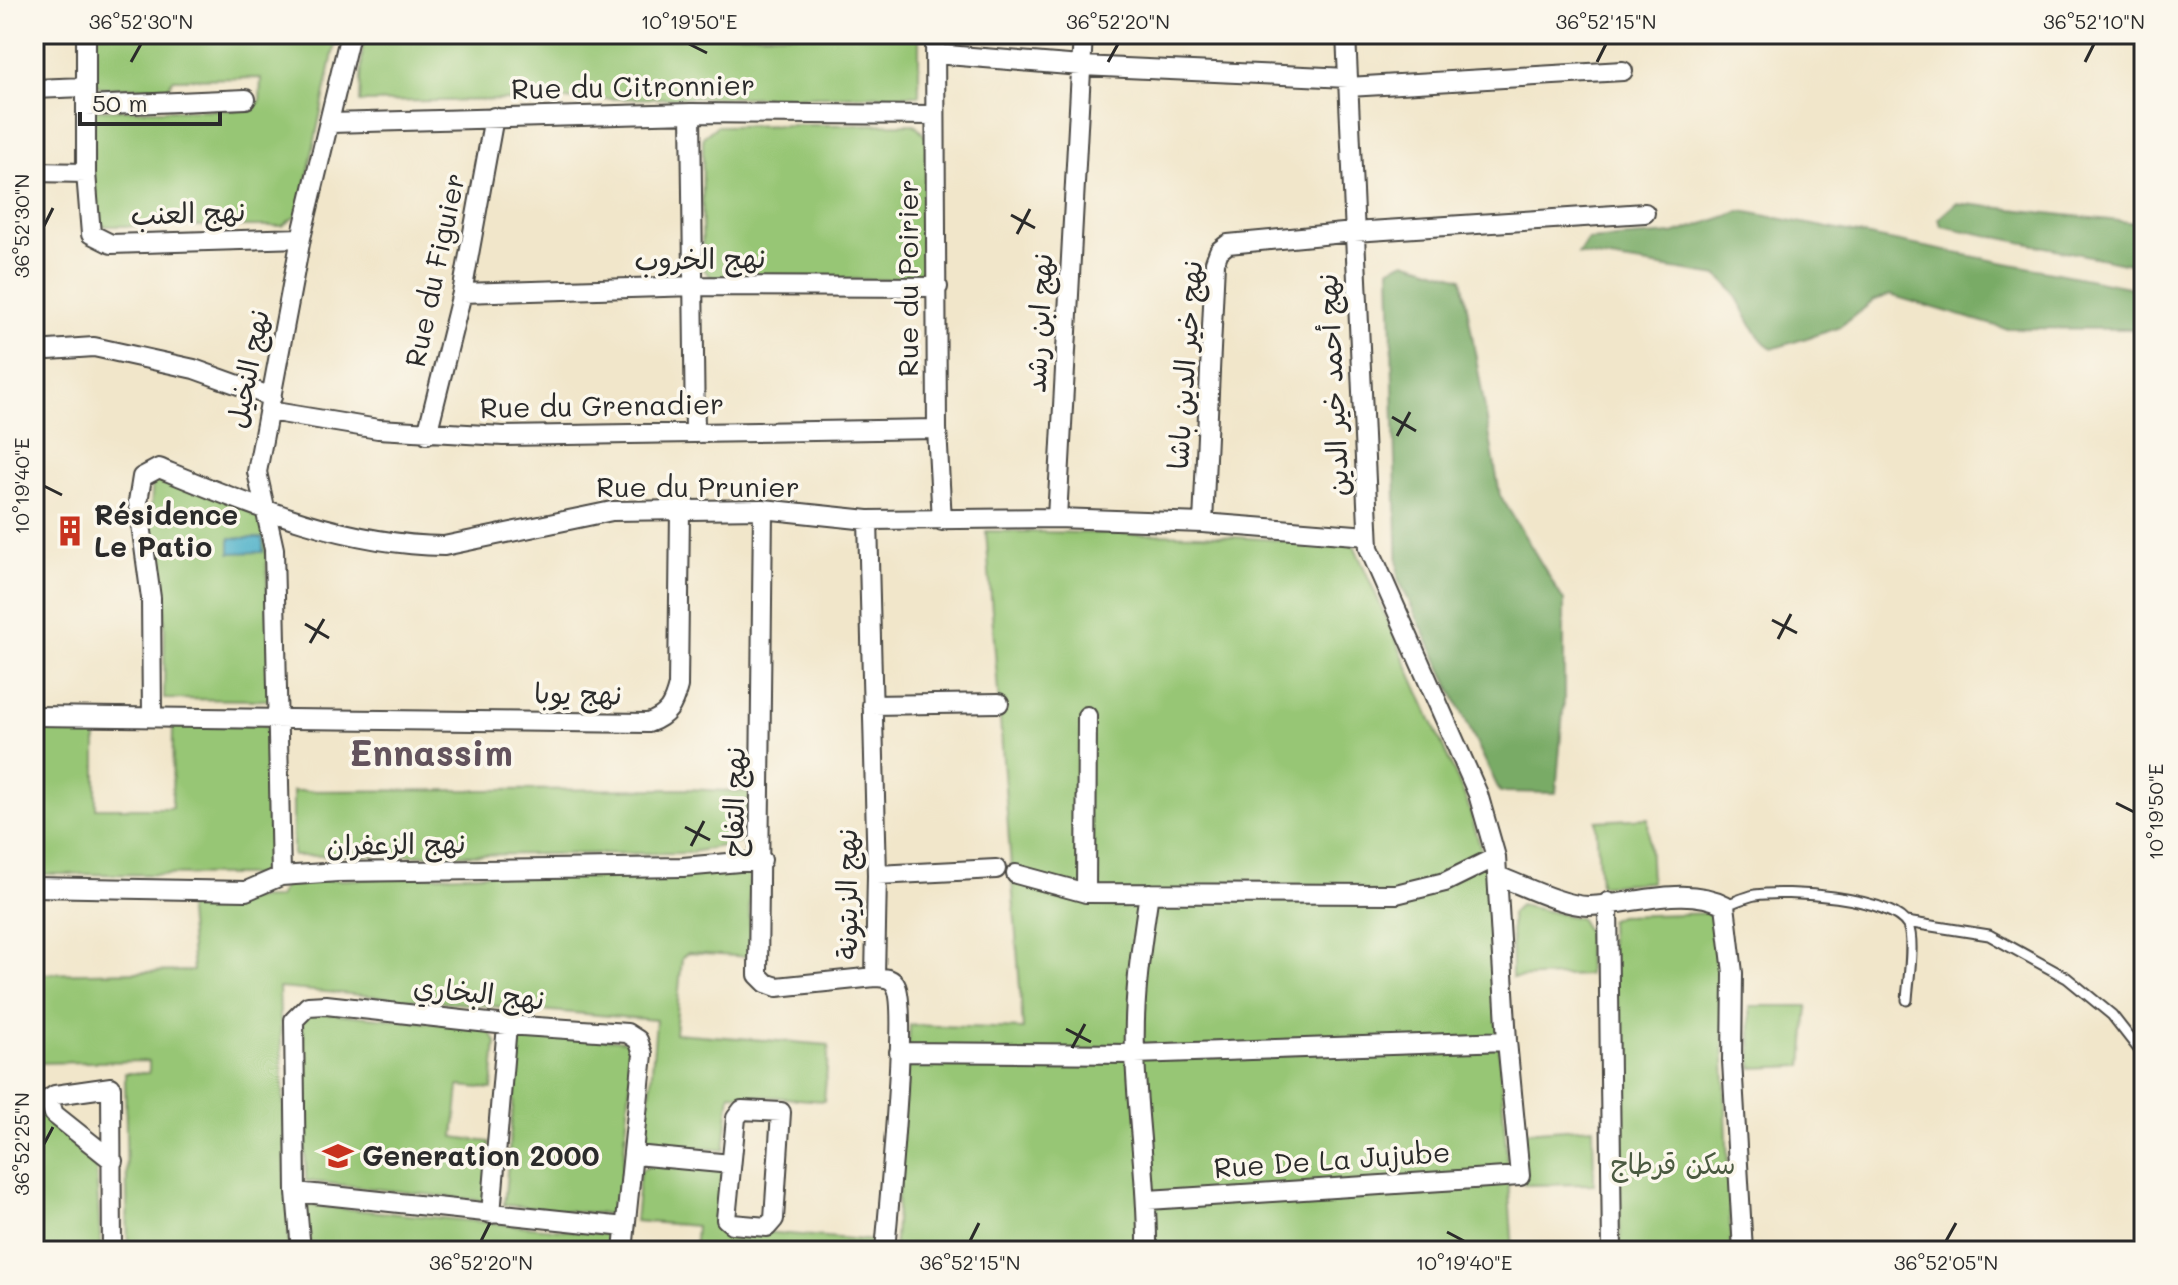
<svg xmlns="http://www.w3.org/2000/svg" width="2178" height="1285" viewBox="0 0 2178 1285" font-family="Mali,'Playpen Sans Arabic',sans-serif">
  <style>
    .green { fill: #97c674; stroke: #617850; stroke-width: 2 }
    .forest { fill: #79ab66; stroke: #526b48; stroke-width: 2 }
    .water { fill: #48afc8; stroke: #3a6d7a; stroke-width: 2 }
    .lines { fill: none; stroke-linecap: round; stroke-linejoin: round }
    .lane-casing { stroke: #494743; stroke-width: 13 }
    .street-casing { stroke: #494743; stroke-width: 22 }
    .lane { stroke: #fff; stroke-width: 9 }
    .street { stroke: #fff; stroke-width: 18 }
    .ticks { fill: none; stroke: #2b2b2b; stroke-width: 3 }
    .labels { text-anchor: middle; stroke-width: 7; stroke-linejoin: round; paint-order: stroke }
    .street-label { font-size: 28px; fill: #2b2b2b; stroke: #fbf7ec }
    .poi-label { font-size: 28px; font-weight: bold; fill: #2b2b2b; stroke: #fbf7ec; text-anchor: start }
    .park-label { font-size: 28px; fill: #4b5a41; stroke: #fbf7ec }
    .district-label { font-size: 36px; font-weight: bold; fill: #63535d; stroke: #fbf7ec }
    .neatline { fill: none; stroke: #2b2b2b; stroke-width: 3 }
    .ticks-label { font-size: 20px; text-anchor: middle; fill: #2b2b2b }
  </style>
  <rect width="100%" height="100%" fill="#fbf7ec"/>
  <filter id="ink" filterUnits="userSpaceOnUse"><feTurbulence type="fractalNoise" baseFrequency=".0125" numOctaves="2"/><feDisplacementMap in="SourceGraphic" scale="16" xChannelSelector="R" yChannelSelector="G"/><feConvolveMatrix kernelMatrix="1 2 1 2 8 2 1 2 1" color-interpolation-filters="sRGB"/></filter>
  <filter id="wash" filterUnits="userSpaceOnUse"><feTurbulence type="fractalNoise" baseFrequency=".006" numOctaves="4" result="noise"/><feDisplacementMap in="SourceGraphic" scale="32" xChannelSelector="R" yChannelSelector="G"/><feGaussianBlur stdDeviation="1.8" result="paint"/><feColorMatrix in="noise" values="0 0 0 0 0 0 0 0 0 0 0 0 0 0 0 0 0 1.4 0 .05"/><feComposite in="paint" operator="in"/></filter>
  <g filter="url(#wash)">
    <rect width="100%" height="100%" fill="#f1e6ca"/>
    <path class="green" d="M93 34H337L300 213 282 226H93V110H248V105L260 102 261 78 173 79 169 87 100 88 93 78Z
      M919 34V95L360 102 363 35Z
      M914 124 927 138 928 266 914 280 712 278 702 267 703 137 717 126Z
      M153 476 189 483 265 516 271 700 164 699 165 597 150 528Z
      M986 531 1202 535 1354 545 1467 801 1487 870 1513 1251H894L910 1025 1023 1029Z
      M34 723 96 724V808H172L173 724H263L276 736 274 864 266 875 34 874Z
      M687 789 749 792V834L742 842 687 853 293 856V791Z
      M1648 818 1651 882 1600 885 1596 821Z
      M749 863 750 957 688 953 682 958 675 1033 829 1045 824 1101 730 1094 724 1150 646 1144 656 1020 279 988 289 1251H128L125 1073H149V1061L34 1063V974L193 971 187 900 278 898 286 882Z
      M1520 905 1579 918 1587 931 1588 975 1512 978 1511 914Z
      M1713 913 1719 921 1731 1251H1621L1609 921 1619 916Z
      M1750 1006H1808L1803 1066 1752 1068Z
      M314 1012 487 1028 496 1042 492 1089 459 1086 454 1137 490 1142 485 1201 306 1181 302 1018Z
      M530 1032 626 1041 633 1053 619 1208 607 1214 504 1205 519 1042Z
      M34 1104 96 1169 101 1251H47L34 1238Z
      M1593 1127 1594 1184 1524 1185V1132Z
      M653 1164 719 1169 727 1177 723 1229 876 1241 875 1251H694L696 1226 635 1221 640 1171Z
      M305 1205 617 1235 615 1251H311Z"/>
    <path class="forest" d="M1956 203 2137 223 2144 234V267L1941 226 1939 218Z
      M1742 211 2144 290V332L2131 329 2003 328 1890 295 1875 300 1838 328 1772 349C1746 330 1744 295 1718 276L1578 254 1587 240 1673 234Z
      M1405 261 1462 278 1500 495 1564 601V700L1556 793 1500 792 1398 578 1390 268Z"/>
    <path class="water" d="M230 538H263V552L230 553Z"/>
  </g>
  <g filter="url(#ink)">
    <g class="lines">
      <g class="lane-casing">
        <path id="lane" d="M1725 905C1735 902 1745 897 1755 895 1785 890 1892 896 1908 926 1915 941 1908 982 1907 1000
          M1906 922 1989 935 2067 978 2112 1015 2144 1056"/>
      </g>
      <g class="street-casing">
        <path id="street" d="M86 34V173L91 234 111 244 301 238
          M935 34 937 429 942 521
          M935 54 1081 66 1348 78
          M1348 87 1623 71
          M34 89 85 87
          M86 106 246 99
          M691 113 695 433
          M331 123 691 113 935 115
          M34 172 86 173
          M462 293 696 286 938 287
          M34 351 94 347 194 369 272 397
          M269 411 378 429 503 436 937 429
          M427 434 462 293 494 117
          M763 509 758 975 766 983 777 987 875 977
          M1057 518 1083 34
          M868 520 877 875 875 977C883 978 892 977 896 986 909 1009 888 1211 885 1251
          M1203 523 1215 262 1219 251 1228 244 1354 232 1645 213
          M872 705 999 703
          M34 716 648 723C668 716 673 706 678 686L680 510
          M152 716 151 598 138 502 142 477 159 468C250 505 344 545 444 546L612 511 763 509 868 520 1057 518 1203 523 1368 536
          M1016 874 1086 893 1396 894 1445 882 1496 857
          M877 875 996 869
          M281 876 274 549 257 472 301 238 350 34
          M1500 877C1524 886 1563 906 1589 906 1633 905 1684 884 1725 905L1733 973 1732 1061 1743 1251
          M34 887 246 891 281 876 338 872 683 867 762 860
          M1086 893 1087 716
          M1608 902 1612 1251
          M899 1052 1135 1054 1507 1041
          M742 1110 781 1112 774 1219 767 1227 732 1224 726 1219 736 1118Z
          M635 1155 731 1164
          M296 1192 625 1227
          M1148 1200 1520 1176 1507 1041 1496 857 1478 794 1369 548 1346 34
          M491 1214 507 1025
          M112 1251 111 1087 55 1095 49 1099 54 1114 113 1161
          M301 1251 296 1192 294 1020 308 1006 326 1005 507 1025 627 1033 638 1040 643 1054 623 1251
          M1147 1251C1148 1184 1137 1120 1135 1053 1133 999 1141 947 1149 893"/>
      </g>
      <use href="#lane" class="lane"/>
      <use href="#street" class="street"/>
    </g>
  </g>
  <path class="ticks" d="M689 44 707 53M131 62 141 44M1108 62 1118 44M1597 62 1606 44M2085 62 2094 44M1011 215 1035 228M44 226 53 208M1017 234 1030 209M1392 417 1416 431M1397 436 1410 412M44 486 62 495M1772 620 1797 633M305 624 329 638M1778 639 1791 614M310 643 324 619M2116 803 2134 812M685 827 710 840M691 846 704 821M1066 1029 1091 1042M1072 1048 1085 1024M44 1144 53 1127M1447 1232 1464 1241M481 1241 490 1223M970 1241 979 1223M1946 1241 1956 1223"/>
  <defs>
    <g id="building-bare" transform="scale(2.4)"><path d="M-4-6H4V6H1V3H-1V6H-4ZM-2.5-4.3h1.7v1.8h-1.7ZM.8-4.3h1.7v1.8H.8ZM-2.5-1h1.7V.8h-1.7ZM.8-1h1.7V.8H.8Z" fill="#c8321e" stroke="#fbf7ec" stroke-width="2.5" paint-order="stroke"/></g>
    <g id="school-bare" transform="scale(2.4)"><path d="M0-5L7-2L0 1L-7-2ZM-4 1L0 2.5L4 1V4Q0 6-4 4Z" fill="#c8321e" stroke="#fbf7ec" stroke-width="2.5" paint-order="stroke"/></g>
  </defs>
  <g fill-rule="evenodd">
    <use href="#building-bare" x="70" y="531"/>
    <use href="#school-bare" x="338" y="1156"/>
  </g>
  <g class="labels">
    <g class="street-label">
      <text transform="translate(633 87) rotate(-1)" y="10">Rue du Citronnier</text>
      <text transform="translate(188 213) rotate(-2)" y="10">نهج العنب</text>
      <text transform="translate(700 259) rotate(-1)" y="10">نهج الخروب</text>
      <text transform="translate(435 270) rotate(-78)" y="10">Rue du Figuier</text>
      <text transform="translate(908 278) rotate(-90)" y="10">Rue du Poirier</text>
      <text transform="translate(1039 323) rotate(-87)" y="10">نهج ابن رشد</text>
      <text transform="translate(1185 365) rotate(-86)" y="10">نهج خير الدين باشا</text>
      <text transform="translate(248 369) rotate(-79)" y="10">نهج النخيل</text>
      <text transform="translate(1333 385) rotate(-93)" y="10">نهج أحمد خير الدين</text>
      <text transform="translate(602 406) rotate(-1)" y="10">Rue du Grenadier</text>
      <text x="698" y="497">Rue du Prunier</text>
      <text transform="translate(578 694) rotate(1)" y="10">نهج يوبا</text>
      <text transform="translate(734 802) rotate(-89)" y="10">نهج التفاح</text>
      <text transform="translate(396 844) rotate(-1)" y="10">نهج الزعفران</text>
      <text transform="translate(847 894) rotate(-90)" y="10">نهج الزيتونة</text>
      <text transform="translate(479 993) rotate(6)" y="10">نهج البخاري</text>
      <text transform="translate(1332 1160) rotate(-4)" y="10">Rue De La Jujube</text>
    </g>
    <g class="poi-label">
      <text x="94" y="525">Résidence<tspan x="94" dy="32">Le Patio</tspan></text>
      <text x="362" y="1166">Generation 2000</text>
    </g>
    <g class="park-label">
      <text x="1673" y="1174">سكن قرطاج</text>
    </g>
    <g class="district-label">
      <text x="431" y="766">Ennassim</text>
    </g>
  </g>
  <rect width="2178" height="1285" fill="none" stroke="#fbf7ec" stroke-width="88"/>
  <path d="M80 112v12h140v-12" fill="none" stroke="#2b2b2b" stroke-width="4"/>
  <text x="92" y="112" font-size="24" fill="#2b2b2b" stroke="#fbf7ec" stroke-width="6" paint-order="stroke">50 m</text>
  <rect x="44" y="44" width="2090" height="1197" class="neatline"/>
  <g class="ticks-label">
    <text x="141" y="29">36°52'30"N</text>
    <text x="689" y="29">10°19'50"E</text>
    <text x="1118" y="29">36°52'20"N</text>
    <text x="1606" y="29">36°52'15"N</text>
    <text x="2094" y="29">36°52'10"N</text>
    <text transform="translate(22 226) rotate(-90)" y="7">36°52'30"N</text>
    <text transform="translate(22 486) rotate(-90)" y="7">10°19'40"E</text>
    <text transform="translate(2156 812) rotate(-90)" y="7">10°19'50"E</text>
    <text transform="translate(22 1144) rotate(-90)" y="7">36°52'25"N</text>
    <text x="481" y="1270">36°52'20"N</text>
    <text x="970" y="1270">36°52'15"N</text>
    <text x="1464" y="1270">10°19'40"E</text>
    <text x="1946" y="1270">36°52'05"N</text>
  </g>
</svg>
